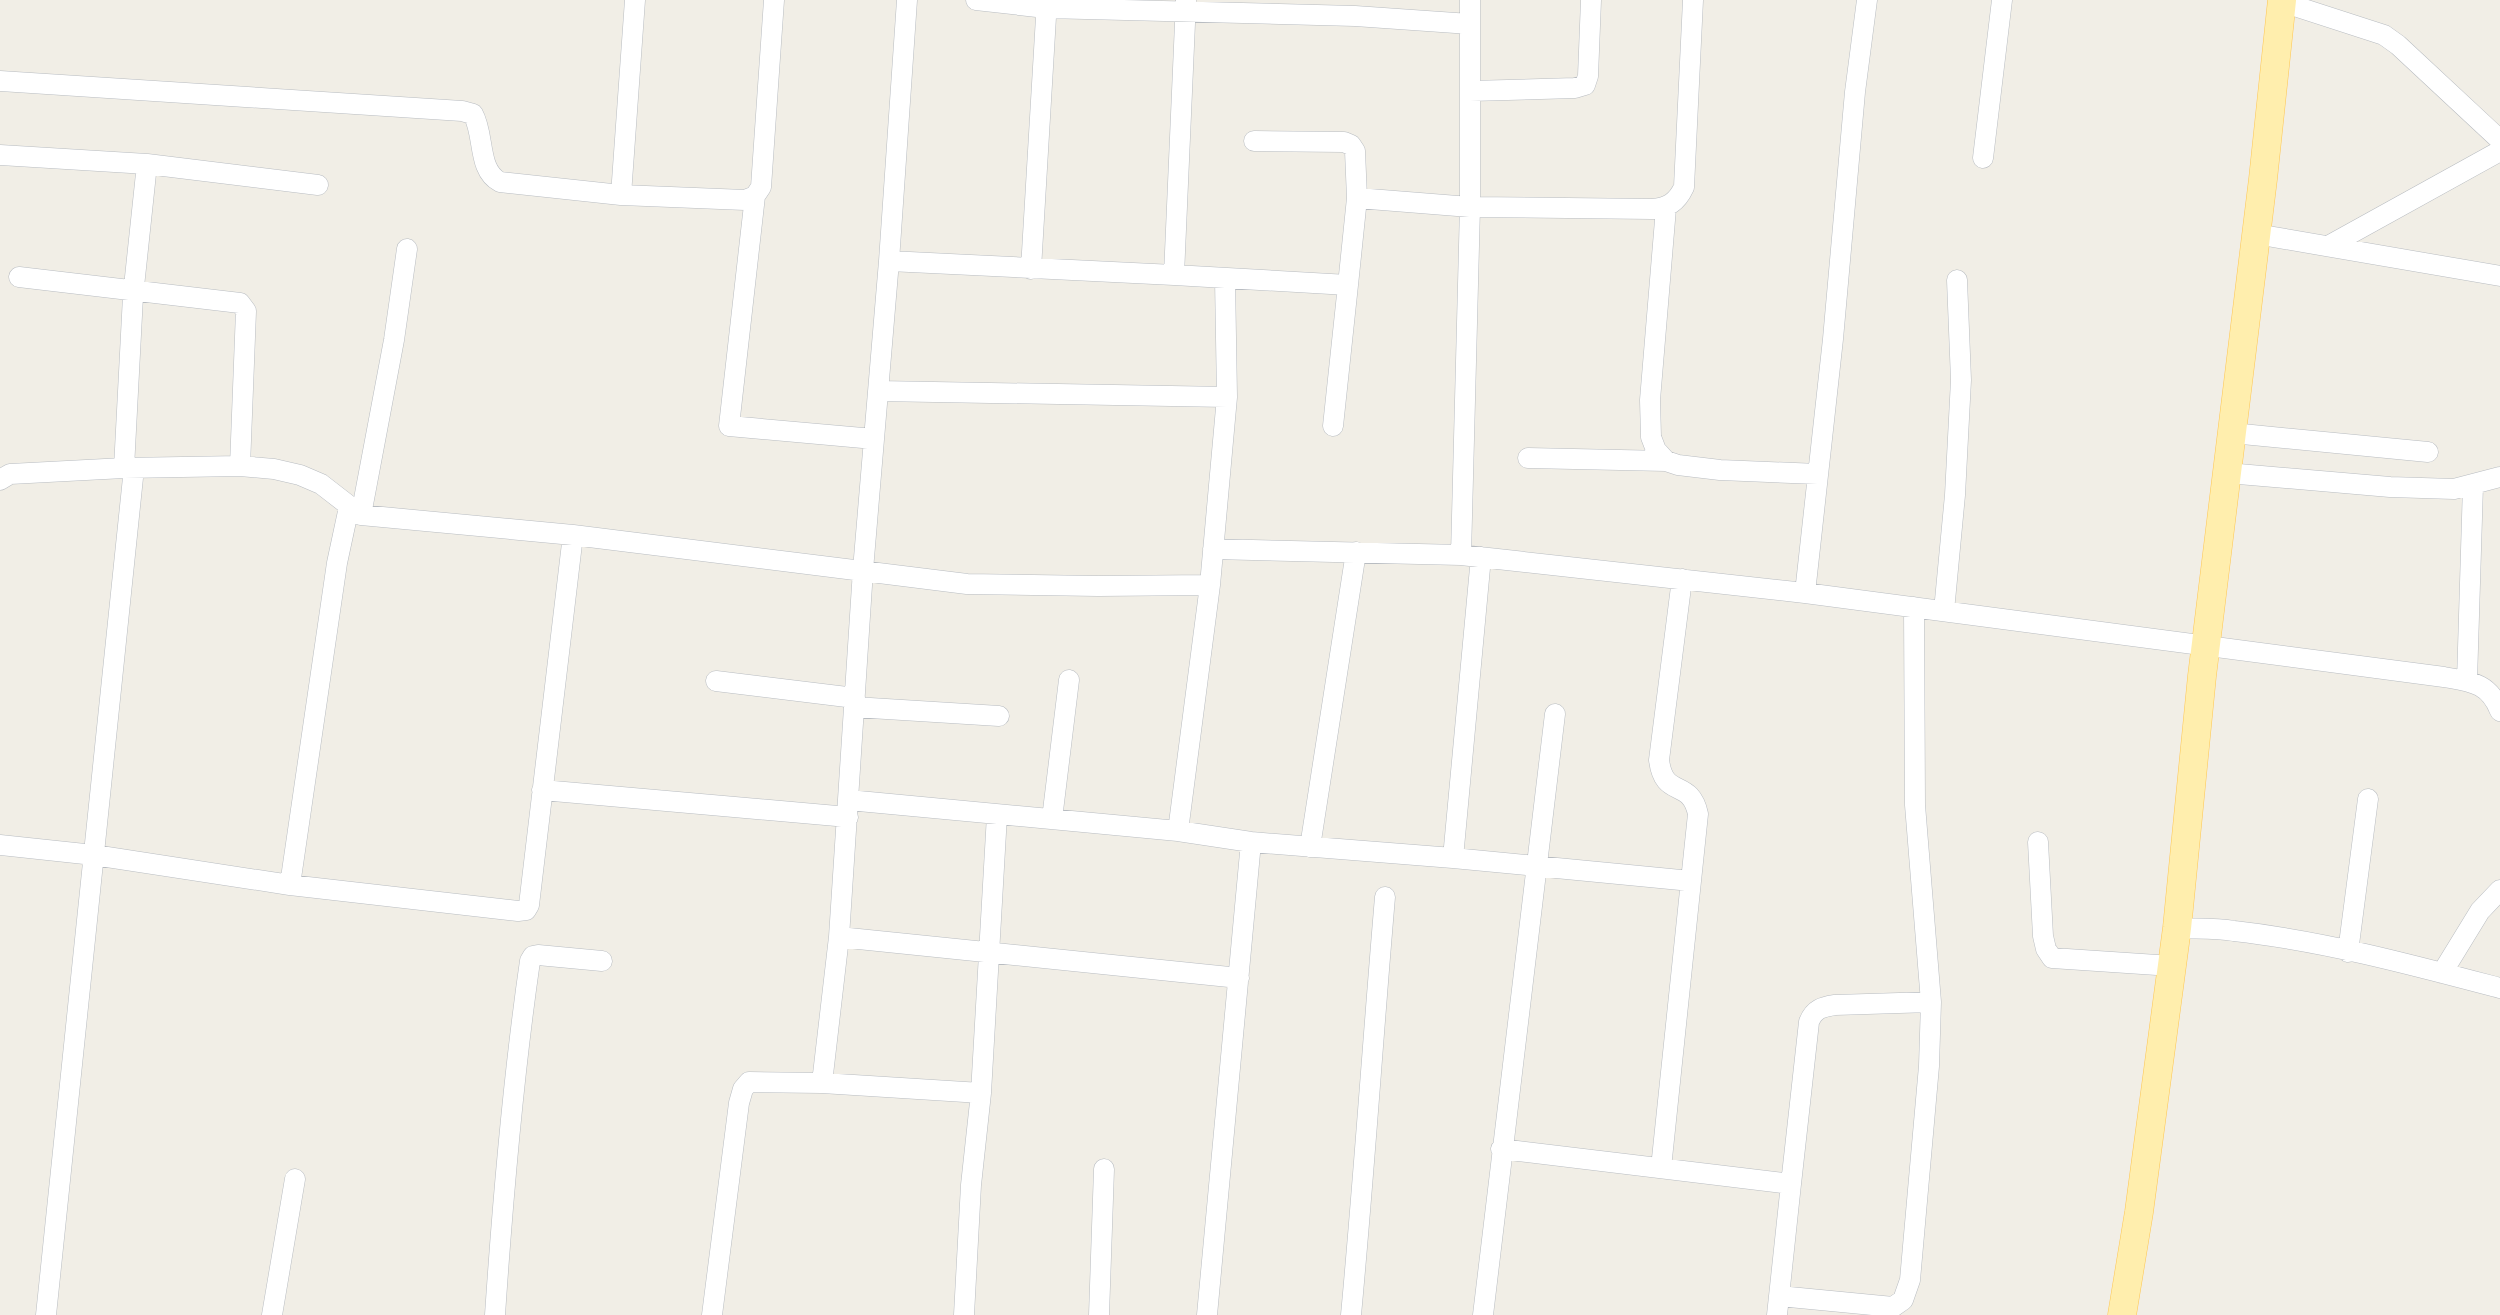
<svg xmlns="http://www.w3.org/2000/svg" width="2500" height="1315" viewBox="0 0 2500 1315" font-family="'Source Sans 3',sans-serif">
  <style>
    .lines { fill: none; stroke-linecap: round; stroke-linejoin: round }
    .minor-casing { stroke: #b8bcc1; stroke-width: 21 }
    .primary-casing { stroke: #fec652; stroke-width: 29 }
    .minor { stroke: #fff; stroke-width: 20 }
    .primary { stroke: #ffeead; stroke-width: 28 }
  </style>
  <rect width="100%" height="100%" fill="#f1eee6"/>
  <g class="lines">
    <g class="minor-casing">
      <path id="minor" d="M976 0 1046 8 1355 16 1470 24
        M1186 0 1174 275 1348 285 1357 198 1470 207 1652 209C1668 208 1677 202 1684 187L1693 0
        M1470 0V207L1461 555 1805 593 2444 677C2472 682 2489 683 2500 711
        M2282 2 2384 35 2398 45 2500 140
        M0 81 462 111 473 114C485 135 477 170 500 182L621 195 745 200 755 196 761 187 774 0
        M1470 91 1575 88 1585 85 1588 76 1591 0
        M1254 141 1344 142 1351 145 1355 151 1357 198
        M0 155 147 164
        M1983 158 2002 0
        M621 195 635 0
        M755 196 729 426 874 439
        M1666 208 1650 400 1651 437 1656 450 1666 461 1678 465 1720 470 1818 474
        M2256 234 2500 276
        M2330 245 2500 151
        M889 261 1174 275
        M1031 269 1047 0
        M19 277 240 303 246 311 240 466
        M878 391 1227 397
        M1333 426 1348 285
        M2232 433 2428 452
        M1528 458 1666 461
        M124 468 133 296 147 164 318 185
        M2227 473 2390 487 2454 489 2500 477
        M0 480 10 474 124 468 240 466 274 469 300 475 321 484 361 515 573 535 529 905 526 910 518 911 290 885 94 855 0 845
        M361 515 394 340 407 249
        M573 535 967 584 1098 586 1210 585
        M1213 549 1461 555
        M1805 593 1833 339 1855 92 1867 0
        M1944 611 1955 495 1961 380 1957 280
        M716 681 855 698
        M2467 681 2473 485
        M854 707 999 716
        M542 790 848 817
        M848 800 1178 831 1251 842 1453 858 1691 881
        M1052 819 1069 680
        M1178 831 1210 585 1227 397 1225 279
        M2038 842 2043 936 2046 949 2052 958 2172 966
        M1310 847 1356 552
        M1453 858 1481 557
        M290 885 337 563 349 507
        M2177 928C2196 929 2215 928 2234 931 2324 941 2413 965 2500 988
        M839 937 1239 978
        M2348 952 2368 799
        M2442 973 2480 911 2500 890
        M822 1083 839 937 863 570 889 261 907 0
        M1501 1149 1791 1184 1777 1315
        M1661 1168 1698 814C1690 777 1664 800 1659 760L1682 579
        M1791 1184 1809 1022C1814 1009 1822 1007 1835 1005L1931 1002
        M1779 1296 1893 1307 1903 1300 1910 1280 1929 1066 1931 1002 1915 805 1914 607
        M46 1315 134 468
        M272 1315 295 1179
        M495 1315C503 1196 513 1078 530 961L533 956 538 955 602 961
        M712 1315 739 1103 743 1089 749 1082 822 1083 981 1093
        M964 1315 971 1185 981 1093 997 815
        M1099 1315 1104 1169
        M1207 1315 1251 842
        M1351 1315C1364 1176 1373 1037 1385 897
        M1483 1315 1555 714"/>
    </g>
    <g class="primary-casing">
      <path id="primary" d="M2122 1315 2139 1212 2177 928 2202 676 2263 179 2282 0"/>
    </g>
    <use href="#minor" class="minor"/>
    <use href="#primary" class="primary"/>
  </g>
</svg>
